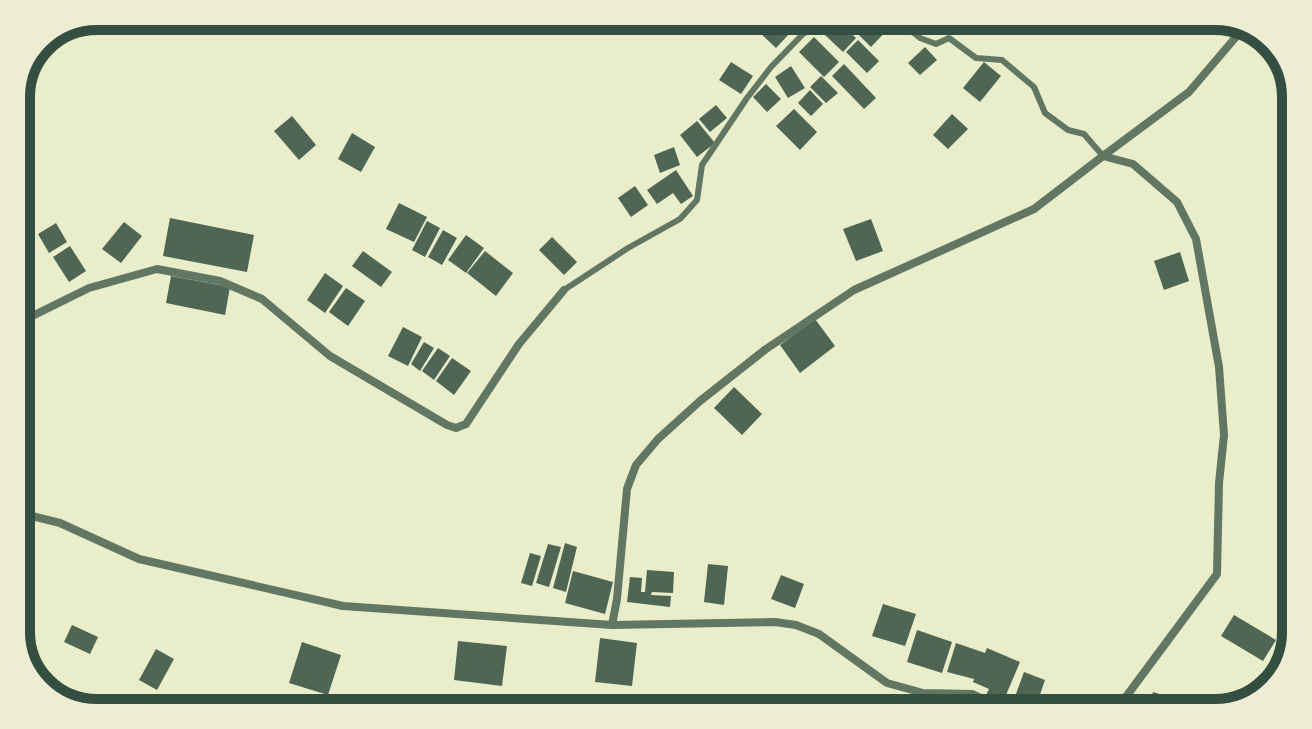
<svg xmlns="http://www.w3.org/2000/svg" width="1312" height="729" viewBox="0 0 1312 729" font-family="Raleway,sans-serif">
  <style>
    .building { fill: #4f6655 }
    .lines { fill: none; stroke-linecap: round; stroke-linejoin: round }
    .service { stroke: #617663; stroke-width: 6 }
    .minor { stroke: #617663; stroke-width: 8 }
    .rim { fill: none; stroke: #344e41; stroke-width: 10 }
  </style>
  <rect width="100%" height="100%" fill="#e9edc9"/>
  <path class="building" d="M764 16H773L790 33 776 48 754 27Z
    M783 16H810L797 29Z
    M875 16H879L890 27 871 47 858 34Z
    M838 21 856 38 843 52 825 35Z
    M814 37 839 62 824 77 799 52Z
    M858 40 879 61 867 73 846 52Z
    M925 47 937 60 920 75 908 63Z
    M731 62 753 76 741 94 719 80Z
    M984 62 1001 76 980 102 963 88Z
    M844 64 876 98 864 109 832 76Z
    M791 66 805 88 788 98 775 77Z
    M821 76 838 93 826 103 810 87Z
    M766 84 781 99 767 112 753 97Z
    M810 90 823 104 811 116 798 103Z
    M716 105 727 118 710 132 699 119Z
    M794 109 817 132 800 150 776 126Z
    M952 114 968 129 948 149 933 135Z
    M292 116 316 145 299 160 274 131Z
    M697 121 715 143 697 157 680 135Z
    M352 133 375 147 361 172 338 159Z
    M674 147 680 165 660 173 654 155Z
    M676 170 693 196 681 204 673 193 657 204 647 190Z
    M635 186 648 205 631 217 618 198Z
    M399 203 427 217 414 242 386 229Z
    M170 218 254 235 247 272 163 256Z
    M871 219 883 251 856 261 843 229Z
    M427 221 440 228 425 257 412 250Z
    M124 222 142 236 121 263 102 249Z
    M56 223 67 242 49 253 38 234Z
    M443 230 457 238 442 265 428 257Z
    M466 235 484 248 466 273 448 260Z
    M552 237 577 262 564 275 539 250Z
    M70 246 86 271 69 282 53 257Z
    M363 251 392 272 381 287 352 266Z
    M485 251 513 273 496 296 467 273Z
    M1180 252 1189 281 1164 290 1154 261Z
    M325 273 343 286 325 313 307 300Z
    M171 276 230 287 225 315 166 303Z
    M346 288 365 301 348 326 329 312Z
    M815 319 835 346 800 373 780 345Z
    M403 327 422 337 408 366 388 356Z
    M424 342 434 348 420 371 411 364Z
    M438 348 450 356 434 380 422 371Z
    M16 357 33 375 16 391Z
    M452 358 471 371 454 395 436 381Z
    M734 387 762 414 742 435 714 408Z
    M565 543 577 547 566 592 553 588Z
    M548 544 561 547 549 587 536 583Z
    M530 553 541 556 532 586 521 583Z
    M708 564 728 566 724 605 704 602Z
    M647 570 674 572 673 593 652 592 651 595 671 596 670 607 627 602 630 577 642 578 641 592H645Z
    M573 571 613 582 605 614 565 603Z
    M781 575 804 584 795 608 771 599Z
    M883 604 916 614 905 646 872 636Z
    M1234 615 1276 640 1263 661 1221 636Z
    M72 625 98 637 90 654 64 642Z
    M917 630 952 642 942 673 907 662Z
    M600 638 637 643 632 686 595 682Z
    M458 641 507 646 502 686 454 680Z
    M302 642 341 655 328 695 289 683Z
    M956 643 985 653 987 648 1020 662 1003 702 986 695 989 689 973 682 974 679 947 672Z
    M156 649 174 659 157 690 139 680Z
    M1024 672 1045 680 1035 709 1013 702Z
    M1153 692 1217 712V713H1147Z"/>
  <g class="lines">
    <path class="service" d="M893 16 920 38 936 44 949 38 976 58 1002 60 1034 87 1045 113 1068 130 1084 134 1103 156
      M564 290 628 248 680 219 697 200 702 165 747 98 771 67 803 34 830 16"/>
    <path class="minor" d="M1103 156 1189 92 1247 24
      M16 324 89 288 157 269 220 281 262 299 330 356 447 425 456 428 466 424 519 344 564 290
      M16 512 60 523 139 559 343 606 612 625 775 622 796 625 819 634 887 683 923 693 972 694 1013 713
      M612 625 617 599 627 489 636 465 658 439 700 401 766 349 854 290 1034 209 1103 156 1133 164 1177 202 1196 239 1219 367 1224 435 1219 483 1217 574 1114 713"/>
  </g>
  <path d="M0 0H1312V729H0ZM97 30H1215A67 67 0 0 1 1282 97V632A67 67 0 0 1 1215 699H97A67 67 0 0 1 30 632V97A67 67 0 0 1 97 30Z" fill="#eeecd3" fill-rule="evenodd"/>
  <path class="rim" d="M97 30H1215A67 67 0 0 1 1282 97V632A67 67 0 0 1 1215 699H97A67 67 0 0 1 30 632V97A67 67 0 0 1 97 30Z"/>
</svg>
